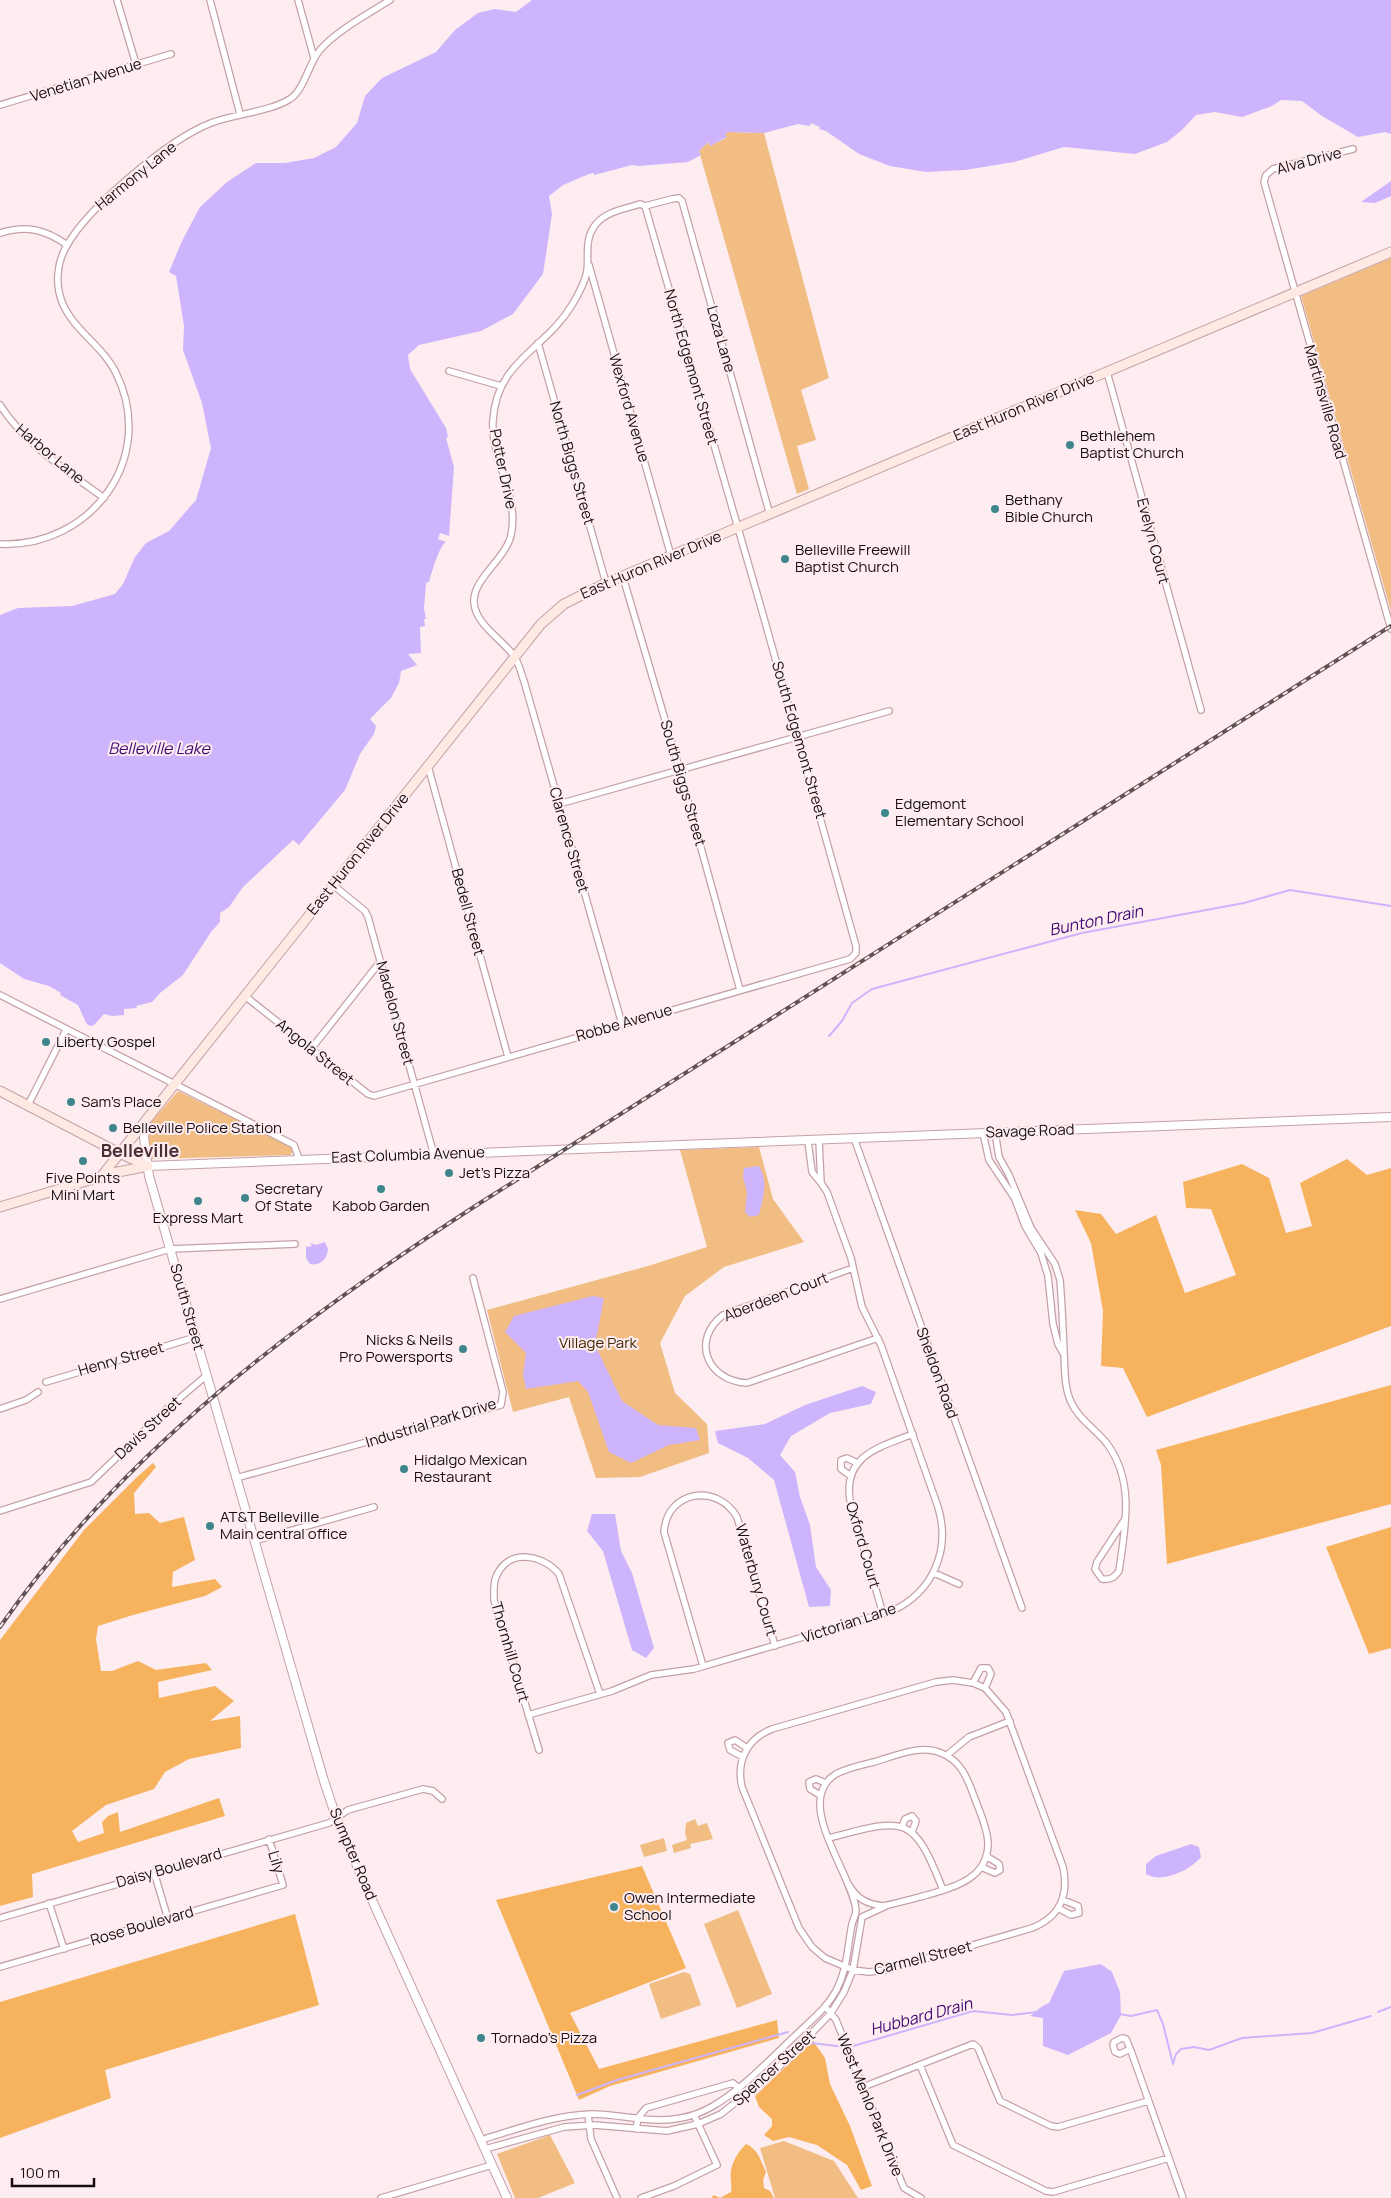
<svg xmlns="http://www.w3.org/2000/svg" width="1391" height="2198" viewBox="0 0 1391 2198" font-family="Manrope,sans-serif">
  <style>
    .green { fill: #f1bd83 }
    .forest { fill: #f7b25e }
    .water { fill: #cdb4fc }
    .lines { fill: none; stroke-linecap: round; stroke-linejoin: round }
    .stream { stroke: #cdb4fc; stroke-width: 2 }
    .minor-casing { stroke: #c5a0a7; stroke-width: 8 }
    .tertiary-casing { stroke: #c5a0a7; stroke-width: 10 }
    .secondary-casing { stroke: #c5a0a7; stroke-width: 11 }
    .minor { stroke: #fff; stroke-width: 5.5 }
    .tertiary { stroke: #fff; stroke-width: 8 }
    .secondary { stroke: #ffe9e3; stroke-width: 9 }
    .rail-casing { stroke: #5f5154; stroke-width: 4 }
    .rail { stroke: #fdedf0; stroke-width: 2; stroke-dasharray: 5.5; stroke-linecap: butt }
    .poi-dot { fill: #3e858c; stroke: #fdedf0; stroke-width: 2 }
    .labels { text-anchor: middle; stroke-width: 4; stroke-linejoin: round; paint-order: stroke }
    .street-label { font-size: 15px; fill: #190c0f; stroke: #fdedf0 }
    .poi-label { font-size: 15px; fill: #190c0f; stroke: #fdedf0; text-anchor: start }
    .park-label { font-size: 15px; fill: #422702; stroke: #fdedf0 }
    .water-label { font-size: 16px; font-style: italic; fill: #400672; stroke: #fdedf0 }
    .quarter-label { font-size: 18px; font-weight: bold; fill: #4b2d34; stroke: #fdedf0 }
  </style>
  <rect width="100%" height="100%" fill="#fdedf0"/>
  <path class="green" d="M728 132 764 133 829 378 801 390 816 440 797 446 809 489 797 494 699 151 708 142 710 146 726 138 725 134Z
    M1391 258V611L1301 296Z
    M178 1091 292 1147 294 1151 290 1155 151 1159 146 1138 148 1126Z
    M759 1147 773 1199 804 1242 724 1267 685 1296 660 1343 675 1393 707 1424 709 1453 640 1477 596 1478 569 1397 513 1412 487 1310 648 1266 707 1247 680 1150Z
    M695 1819 698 1826 707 1823 713 1839 690 1844 691 1848 674 1853 672 1845 687 1840 685 1833 686 1823Z
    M664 1838 667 1851 644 1857 640 1845Z
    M738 1910 772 1994 737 2008 704 1924Z
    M684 1972 690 1974 701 2005 661 2019 649 1984Z
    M550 2135 575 2183 538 2198H515L497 2154Z
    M784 2141 834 2161 858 2198H775L760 2148Z"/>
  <path class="forest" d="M1347 1159 1367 1175 1391 1168V1326L1147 1417 1123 1368 1101 1366 1103 1311 1091 1243 1075 1210 1101 1214 1116 1234 1156 1215 1185 1293 1236 1275 1211 1209 1186 1208 1183 1182 1242 1164 1269 1178 1286 1233 1312 1226 1300 1183Z
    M1391 1385V1504L1167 1564 1161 1465 1156 1450Z
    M153 1463 156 1467 134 1493 135 1514 149 1513 160 1523 184 1517 195 1560 173 1572 172 1587 215 1579 222 1587 205 1596 133 1615 98 1626 96 1639 101 1671H112L138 1661 156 1670 206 1663 212 1670 158 1682 159 1698 215 1686 234 1701 210 1721 240 1716 241 1748 189 1759 165 1772 154 1789 106 1805 72 1831 78 1842 104 1833 102 1822 108 1816 118 1812 120 1832 219 1798 225 1816 32 1874 33 1897 0 1906V1640L84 1530 137 1477Z
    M1391 1527V1648L1369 1654 1326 1547Z
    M642 1866 686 1968 570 2013 599 2069 777 2020 779 2038 610 2086 579 2100 496 1900Z
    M295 1914 319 2005 105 2070 111 2098 0 2138V2002Z
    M813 2041 825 2058 830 2084 850 2126 872 2186 861 2190 847 2165 817 2145 789 2137 773 2141 764 2135 772 2126V2119L759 2107 755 2096Z
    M746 2144C759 2150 760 2160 766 2172L763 2180 764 2188 770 2191 774 2198H711L714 2195 720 2198 731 2192C732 2187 731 2185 731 2180 729 2166 737 2153 746 2144Z"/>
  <path class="water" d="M532 0H1391V134L1385 132 1358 137 1322 116 1302 101 1281 100 1272 106 1242 117 1215 112 1196 115 1182 130 1167 142 1135 154 1064 147 1014 162 965 170 926 172 890 166 859 154 826 131 819 129 820 127 811 123 810 126 798 124 764 133 728 132 725 134 727 137 710 146 708 142 699 151 701 155 688 162 639 166 632 165 594 175V173L589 174 563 185 549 196 552 214 543 274 513 314 481 331 419 345 408 355 410 369 446 428 448 437 446 438 454 467 449 536 440 533 438 539 446 542C439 546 432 572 429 582L426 583 424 609 426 619H424L425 626 420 627 421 653 408 654 417 665 401 671 399 683 391 698 370 719 376 726 374 734 360 754 345 790 299 845 293 840 243 887 229 907 220 913V922L211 932 183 975 160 993 152 1002 136 1006 137 1008 124 1009V1015L112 1016 104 1014 94 1025 90 1026 86 1023 78 1005 60 995 61 993 49 986 24 979 0 963V615L18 608 72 606 115 594 123 584 135 557 146 543 169 531 196 500 211 448 202 403 183 350 184 326 176 276 169 272 182 241 200 207 227 182 256 163H285L314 158 336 147 357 123 365 96 382 78 436 52 455 30 478 13 495 9 516 12Z
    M1391 181V196L1375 203 1361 202Z
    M759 1166C769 1183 763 1196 759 1215L750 1217 745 1212 747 1192 743 1177 744 1168Z
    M325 1242 328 1249C327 1260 320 1266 310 1264L306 1258V1247L312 1246 310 1243 316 1245Z
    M593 1296 604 1298 595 1345 622 1401 658 1425 696 1428 700 1440 669 1445 631 1463 609 1452 588 1392 578 1381 526 1389 523 1374 526 1353 505 1332 514 1316Z
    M862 1386 876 1392 871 1404 830 1413 791 1436 780 1455 795 1472 800 1497 810 1525 816 1567 831 1590 830 1606 809 1607 774 1480 748 1458 718 1443 715 1431 765 1424 805 1405Z
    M592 1514H615L621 1551 632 1573 654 1648 646 1658 632 1650 603 1551 587 1531Z
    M1191 1844 1199 1847 1201 1857C1191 1870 1161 1884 1146 1874V1864L1156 1856Z
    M1101 1964 1112 1972 1120 1992 1121 2015 1111 2033 1068 2055 1043 2046V2018L1030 2016C1037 2011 1041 2006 1049 2003L1064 1971Z"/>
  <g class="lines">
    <path class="stream" d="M829 1036 842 1021 852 1003 872 989 1082 933 1244 903 1290 890 1391 906
      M1378 2012 1391 2007
      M1119 2014 1131 2016 1157 2010 1163 2024 1173 2064 1176 2054 1181 2049 1194 2047 1209 2050 1242 2038 1312 2033 1371 2016
      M811 2043 845 2047
      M850 2047 973 2011 1012 2015 1037 2012
      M577 2095 617 2080 788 2032"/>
    <g class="minor-casing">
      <path id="minor" d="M117 0 136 64
        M210 0 240 114
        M298 0 314 58
        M0 105 171 54
        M1353 149 1273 169 1266 175 1264 182 1391 629
        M0 233C26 225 45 229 67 245
        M589 265 671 556
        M538 343 606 583
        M449 371 501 386
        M1107 372 1201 710
        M0 405C25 444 67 471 104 498
        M0 544C91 548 158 458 116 373 103 346 73 330 62 302 55 284 57 263 66 247 88 207 169 139 211 123 235 114 269 112 290 99 305 89 308 64 320 50 336 31 368 14 390 0
        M623 577 678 764 740 990
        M428 766 508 1057
        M559 804 889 711
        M333 885 365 911 368 917 434 1155
        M0 995 294 1145 299 1159
        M245 996 368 1094 374 1096 850 959 856 953V946L762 611 645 206
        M622 1024 524 681C521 673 519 663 514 656 502 639 476 625 474 603 472 579 506 559 511 535 520 496 490 459 493 420 497 360 545 350 572 305 578 295 585 283 587 271 589 254 584 239 596 224 607 211 625 209 640 204L645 206 672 199 679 198 682 201 770 515
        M311 1049 380 962
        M28 1105 66 1030
        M995 1132 999 1157 1009 1175 1031 1228 1055 1264 1060 1280C1062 1304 1063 1329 1064 1353 1065 1369 1064 1387 1071 1402 1079 1420 1097 1430 1108 1445 1135 1483 1125 1528 1119 1571 1114 1578 1110 1580 1102 1579L1095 1569 1097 1562 1125 1519
        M983 1133 989 1160 1015 1199 1025 1226 1041 1253 1048 1276 1053 1324 1058 1344 1063 1353
        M854 1138 1022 1608
        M808 1141 812 1172 821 1183 819 1140
        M853 1268 723 1315C690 1341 708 1381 747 1383L878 1338
        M0 1299 170 1249 295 1244
        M46 1382 196 1337
        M0 1409 26 1400 38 1392
        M851 1476 841 1469V1460L847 1458 857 1463
        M236 1478 501 1405 503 1392 473 1278
        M0 1511 91 1482 168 1408 207 1375
        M254 1541 374 1507
        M934 1573 959 1584
        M883 1614 850 1500C843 1455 880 1447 913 1434
        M703 1666 664 1532C667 1490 717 1483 737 1517L775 1646
        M953 1680 973 1683 985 1688 1006 1712 1063 1867C1069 1895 1060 1917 1032 1928L886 1970 869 1972 853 1970 825 1958 812 1947 799 1928 742 1787C736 1761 747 1739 772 1729L936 1682Z
        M973 1683 981 1668H988L991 1674 985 1688
        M528 1715 612 1691 651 1675 694 1669 892 1611C933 1592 951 1550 938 1507L881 1345 862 1307 851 1258 827 1192 821 1183
        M539 1750 494 1600C494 1593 493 1584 496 1577 507 1548 543 1554 559 1574L600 1694
        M947 1755 969 1737 1010 1721
        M743 1757 730 1750 728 1743 735 1740 747 1748
        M820 1795 810 1789 809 1782 816 1779 826 1783
        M902 1827 905 1819 912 1816 916 1821 912 1832
        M829 1838C905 1818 913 1813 943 1890
        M981 1867 995 1873 1000 1870 999 1864 986 1856
        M154 1872 168 1919
        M49 1903 64 1949
        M1058 1908 1071 1915 1079 1913 1078 1906 1063 1900
        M0 1918 329 1823 348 1810 423 1789 433 1791 442 1799
        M0 1967 283 1885 269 1839
        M828 2010 836 2020 904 2188 921 2198
        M1130 2049 1120 2054 1115 2052 1113 2045 1114 2042 1122 2038 1126 2039 1131 2051 1183 2198
        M920 2065 953 2145 1046 2191 1053 2192 1169 2158
        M863 2087 973 2044 978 2048 1000 2101 1051 2126 1058 2127 1148 2101
        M588 2114 591 2139 617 2198
        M636 2129 638 2118 646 2108 733 2083 746 2095
        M481 2140C517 2129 554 2115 592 2114 621 2114 651 2124 681 2118 692 2116 703 2112 713 2106 744 2088 770 2059 796 2035 810 2021 826 2009 836 1991 848 1968 847 1948 852 1924 853 1919 856 1916 856 1910 852 1873 792 1801 836 1774 847 1768 862 1765 874 1762 895 1756 920 1744 941 1753 962 1761 968 1780 975 1799 980 1812 987 1827 988 1842 989 1878 955 1887 927 1895 912 1899 898 1903 883 1906 867 1904 857 1899 849 1885
        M485 2149 564 2127 594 2125 667 2131 698 2124 721 2114 777 2069 831 2013 844 1992 853 1970 862 1917 886 1906
        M381 2198 492 2165
        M641 2198 674 2186 717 2165 694 2115"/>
    </g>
    <g class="tertiary-casing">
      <path id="tertiary" d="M146 1120 144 1138 149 1176 324 1781 336 1817 367 1889 507 2198
        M148 1166 1391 1117"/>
    </g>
    <g class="secondary-casing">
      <path id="secondary" d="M0 1091 119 1153 148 1166
        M100 1178 541 624 564 604 606 583 1391 252
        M0 1207 113 1173 148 1166"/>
    </g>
    <use href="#minor" class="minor"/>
    <use href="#tertiary" class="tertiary"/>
    <use href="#secondary" class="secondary"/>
    <g class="rail-casing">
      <path id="rail" d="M0 1627C124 1449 300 1319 480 1203L1391 626"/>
    </g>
    <use href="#rail" class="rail"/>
  </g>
  <g class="poi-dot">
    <circle cx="1070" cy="445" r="5"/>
    <circle cx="995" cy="509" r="5"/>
    <circle cx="785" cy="559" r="5"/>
    <circle cx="885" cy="813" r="5"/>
    <circle cx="46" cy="1042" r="5"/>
    <circle cx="71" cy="1102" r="5"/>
    <circle cx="113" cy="1128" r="5"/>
    <circle cx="83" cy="1161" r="5"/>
    <circle cx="449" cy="1173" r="5"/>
    <circle cx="381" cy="1189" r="5"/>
    <circle cx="245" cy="1198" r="5"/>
    <circle cx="198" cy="1201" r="5"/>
    <circle cx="463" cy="1349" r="5"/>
    <circle cx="404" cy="1469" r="5"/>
    <circle cx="210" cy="1526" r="5"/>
    <circle cx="614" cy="1907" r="5"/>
    <circle cx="481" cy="2038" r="5"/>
  </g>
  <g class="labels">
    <g class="street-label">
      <text transform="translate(86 80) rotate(-17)" y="5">Venetian Avenue</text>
      <text transform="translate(1309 161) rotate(-15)" y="5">Alva Drive</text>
      <text transform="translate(136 176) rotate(-39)" y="5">Harmony Lane</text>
      <text transform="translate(721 339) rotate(74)" y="5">Loza Lane</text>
      <text transform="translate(691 367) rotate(74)" y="5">North Edgemont Street</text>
      <text transform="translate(1325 402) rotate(74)" y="5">Martinsville Road</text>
      <text transform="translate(1024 407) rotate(-23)" y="5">East Huron River Drive</text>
      <text transform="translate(629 408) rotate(74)" y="5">Wexford Avenue</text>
      <text transform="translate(50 454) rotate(40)" y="5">Harbor Lane</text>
      <text transform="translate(572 463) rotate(74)" y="5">North Biggs Street</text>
      <text transform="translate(503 469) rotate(78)" y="5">Potter Drive</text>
      <text transform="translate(1153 541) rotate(75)" y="5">Evelyn Court</text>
      <text transform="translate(651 565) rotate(-23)" y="5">East Huron River Drive</text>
      <text transform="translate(799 740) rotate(74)" y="5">South Edgemont Street</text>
      <text transform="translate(683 783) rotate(74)" y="5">South Biggs Street</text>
      <text transform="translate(569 840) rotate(74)" y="5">Clarence Street</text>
      <text transform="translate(358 854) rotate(-51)" y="5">East Huron River Drive</text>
      <text transform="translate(468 912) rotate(75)" y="5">Bedell Street</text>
      <text transform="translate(395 1013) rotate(75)" y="5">Madelon Street</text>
      <text transform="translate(624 1023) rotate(-16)" y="5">Robbe Avenue</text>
      <text transform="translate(315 1052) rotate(39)" y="5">Angola Street</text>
      <text transform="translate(1030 1131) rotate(-2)" y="5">Savage Road</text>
      <text transform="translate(408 1155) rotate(-2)" y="5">East Columbia Avenue</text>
      <text transform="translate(776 1297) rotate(-21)" y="5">Aberdeen Court</text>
      <text transform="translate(187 1307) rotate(74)" y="5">South Street</text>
      <text transform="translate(121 1359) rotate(-16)" y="5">Henry Street</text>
      <text transform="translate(937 1373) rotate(70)" y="5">Sheldon Road</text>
      <text transform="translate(431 1423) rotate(-17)" y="5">Industrial Park Drive</text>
      <text transform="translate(148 1428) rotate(-43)" y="5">Davis Street</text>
      <text transform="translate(863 1545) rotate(74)" y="5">Oxford Court</text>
      <text transform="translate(756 1580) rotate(74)" y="5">Waterbury Court</text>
      <text transform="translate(849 1623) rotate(-18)" y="5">Victorian Lane</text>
      <text transform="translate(510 1652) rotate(74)" y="5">Thornhill Court</text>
      <text transform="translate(353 1854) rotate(67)" y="5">Sumpter Road</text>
      <text transform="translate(276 1862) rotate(74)" y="5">Lily</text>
      <text transform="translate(169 1868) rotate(-16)" y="5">Daisy Boulevard</text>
      <text transform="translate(142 1926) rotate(-16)" y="5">Rose Boulevard</text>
      <text transform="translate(923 1958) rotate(-14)" y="5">Carmell Street</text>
      <text transform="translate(774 2068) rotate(-42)" y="5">Spencer Street</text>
      <text transform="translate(870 2105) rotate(68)" y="5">West Menlo Park Drive</text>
    </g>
    <g class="poi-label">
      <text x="1080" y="441">Bethlehem<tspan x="1080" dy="17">Baptist Church</tspan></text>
      <text x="1005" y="505">Bethany<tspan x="1005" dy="17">Bible Church</tspan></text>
      <text x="795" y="555">Belleville Freewill<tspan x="795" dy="17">Baptist Church</tspan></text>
      <text x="895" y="809">Edgemont<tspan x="895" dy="17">Elementary School</tspan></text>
      <text x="56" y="1047">Liberty Gospel</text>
      <text x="81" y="1107">Sam's Place</text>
      <text x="123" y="1133">Belleville Police Station</text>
      <text x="459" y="1178">Jet's Pizza</text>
      <text x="83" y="1183" text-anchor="middle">Five Points<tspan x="83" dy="17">Mini Mart</tspan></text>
      <text x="255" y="1194">Secretary<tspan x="255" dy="17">Of State</tspan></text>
      <text x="381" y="1211" text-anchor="middle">Kabob Garden</text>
      <text x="198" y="1223" text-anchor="middle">Express Mart</text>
      <text x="453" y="1345" text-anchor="end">Nicks &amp; Neils<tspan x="453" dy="17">Pro Powersports</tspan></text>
      <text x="414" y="1465">Hidalgo Mexican<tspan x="414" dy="17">Restaurant</tspan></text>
      <text x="220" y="1522">AT&amp;T Belleville<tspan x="220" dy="17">Main central office</tspan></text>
      <text x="624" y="1903">Owen Intermediate<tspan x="624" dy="17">School</tspan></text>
      <text x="491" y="2043">Tornado's Pizza</text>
    </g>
    <g class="park-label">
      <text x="598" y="1348">Village Park</text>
    </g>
    <g class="water-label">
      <text x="159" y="754">Belleville Lake</text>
      <text transform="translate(1096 920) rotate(-12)" y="6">Bunton Drain</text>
      <text transform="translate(921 2016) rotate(-15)" y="6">Hubbard Drain</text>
    </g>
    <g class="quarter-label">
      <text x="140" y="1157">Belleville</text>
    </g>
  </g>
  <path d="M12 2178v8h82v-8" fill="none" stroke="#190c0f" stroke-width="2.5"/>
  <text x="20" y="2178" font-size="15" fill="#190c0f" stroke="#fdedf0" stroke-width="4" paint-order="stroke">100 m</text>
</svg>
